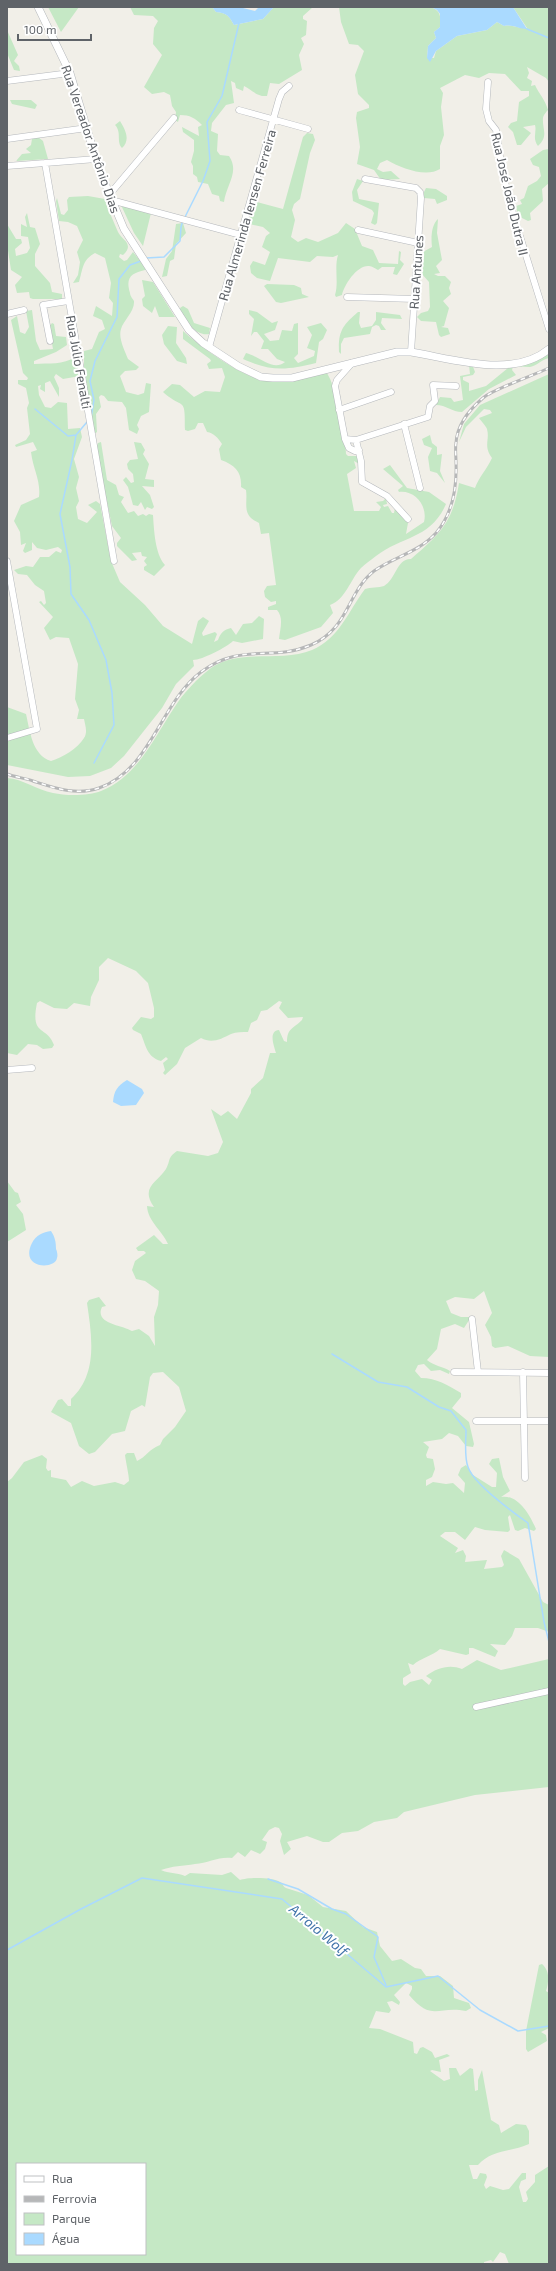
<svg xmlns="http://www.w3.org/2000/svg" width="556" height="2271" viewBox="0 0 556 2271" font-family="'Exo 2',sans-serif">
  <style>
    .green { fill: #c5e8c5; fill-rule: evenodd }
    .water { fill: #aadaff }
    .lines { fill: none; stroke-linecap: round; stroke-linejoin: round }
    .stream { stroke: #aadaff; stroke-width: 1.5 }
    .minor-casing { stroke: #b5b8bc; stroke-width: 7 }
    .tertiary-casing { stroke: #b5b8bc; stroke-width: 8 }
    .minor { stroke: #fff; stroke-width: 6 }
    .tertiary { stroke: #fff; stroke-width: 7 }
    .rail-casing { stroke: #b6b7b8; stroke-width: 3 }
    .rail { stroke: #fff; stroke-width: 1.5; stroke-dasharray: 4.5; stroke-linecap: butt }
    .labels { text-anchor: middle; stroke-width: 4; stroke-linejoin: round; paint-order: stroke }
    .street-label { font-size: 13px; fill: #5f6368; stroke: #fff }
    .water-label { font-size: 14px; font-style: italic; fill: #4174aa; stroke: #fff }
  </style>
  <rect width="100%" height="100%" fill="#f1efe8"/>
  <path class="green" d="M48 7H79L61 32Z
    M130 7H212L216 12C227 13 229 16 234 25L263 19 274 7H313L303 16V19L307 21 306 35 301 38 304 44 299 55 302 70 279 84 270 83 267 96C257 97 252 90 244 86L243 91 236 88 235 83 231 81 234 103 226 105 212 123 211 131 218 134 217 151 220 155 229 156C240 172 226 185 224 202L220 201 219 196 212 194 208 184 198 182 197 177 193 174V166L191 162 194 151V140L183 132 182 127 199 136 198 127 202 125C195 118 190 115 180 115L178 122 175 120 176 112 172 106 170 95 164 92 152 94 144 87 162 55 153 44 154 28 158 21 153 16 134 15Z
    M339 7H431C441 11 441 17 440 27L434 32 436 38 428 46 427 58H434L436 51 457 36 487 30 497 22 504 26C512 24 518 29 527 28L513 7H549V82L546 78 527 67 529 73 527 78 532 81 531 86 535 85C539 94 545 99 548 110 546 112 543 116 543 118 542 129 549 136 538 146 532 138 537 132 535 125L523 127 531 133 521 145H517L513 132 508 127 511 123 517 121 519 102 529 96V91H521L505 74 489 73 479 78 465 75 440 88 443 93 441 107 444 135 440 146V169C426 178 401 168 387 160L380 163 377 169 383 172 391 171 400 179 381 180 374 170 357 164 360 147 356 118 357 112 369 108V105L358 94 355 75 364 51 358 45 349 44 341 22Z
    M7 30 18 55 14 61 19 66 20 71 14 70 7 53Z
    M10 100H31L37 105 35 109 12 104Z
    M120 121C125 129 131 140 122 148 116 142 122 132 115 125Z
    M307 133 313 134 315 140 310 153 300 199 294 204 292 210 295 220 291 237 298 242 306 238 318 242 338 233 346 223 355 229 362 246 373 250 379 263 398 264 399 251 401 252 400 260 404 264 397 275 393 274 395 267H382L378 270C376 269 372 266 369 266 357 265 344 285 342 295L336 297 335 295C339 282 334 268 338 255L333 257 317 256 310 262 278 258 270 281 257 278 251 273 250 266 253 261 265 265 270 252 262 247 266 236 270 233 263 227 249 224 253 201 283 209 303 137Z
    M38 137 43 141 48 159 16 161 22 154 31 153 26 149 31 145 32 139Z
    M549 149V183L542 189 543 201 530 213 531 220 528 221 518 216 516 206 522 204 520 200 524 198 528 186 537 181 541 176 539 167 533 165 530 159 543 150Z
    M357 179 363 181 357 190 359 199 379 203 377 223 375 225 371 223 374 213 372 210 353 201 352 192Z
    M426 188 436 189 447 196V200L437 204 435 199 424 198V192Z
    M88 196 105 199C108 210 114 222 118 232 122 240 135 244 123 255L120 254 119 257 124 261 127 260 133 252 146 268 145 270C132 273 125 277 130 293 130 296 133 299 134 301 135 311 123 321 121 329 118 338 125 351 128 359L139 367 136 370 125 371 120 376 126 392 138 395 144 393 146 383 151 384 149 412 141 416 137 425 139 429 137 434 129 430 126 408 122 402 108 401 104 396 101 395 99 397 101 407 96 414 97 432 94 434 84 372V351L92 349 99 332 105 329 102 320 93 316 96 306 112 316 113 303 109 298 111 283 105 258 95 253C82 260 83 269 79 282L73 283 78 275 80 262 77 252 83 240 77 226 68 222 59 221 56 201 57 198 61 214 64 215 68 210 67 200 69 197Z
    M121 205 151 213 143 246 134 233Z
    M27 213 30 227 35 228 40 244 35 254V266L50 283 52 292 62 294V299H33L30 298 29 292 17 293 15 285 22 277 11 270 7 244V224L16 239H21L22 243 15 249 16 256 27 253 30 248 28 237 21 236V224L27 227 25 217Z
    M438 219 437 233 442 260 436 266 440 273 434 274 438 276H445L451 282 449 288 451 294 443 301 449 308 444 326 441 327 448 328 450 334 441 337 439 335 436 322 421 321 417 317 421 313 428 311 430 307 429 282 421 273V253L432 247C431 239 431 225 438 219Z
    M183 223 186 233 176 244 174 259 170 261 167 276 162 277 166 259 172 251 176 224Z
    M142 280 153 282 175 317H159L155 306 152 313 143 306 142 299 145 296Z
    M267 284 294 285 301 288 302 294 309 297 281 303 276 302 264 286Z
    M183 306 188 309 194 323 210 328 209 334C197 337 181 319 180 308Z
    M32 310 36 341 40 350 53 349 49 327 52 323 54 324 56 336 66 337 67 345 56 352 34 361V364C50 363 62 365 76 357L80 376 63 379 56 374 54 377 59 388V397L50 381 45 383V392L40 389 41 385 38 386 39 395 45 407 51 408 58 402 67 403 68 429 80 428 82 437 74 459 79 477 76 488 79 501 76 507 78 519 87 523 97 512 88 505 96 501 100 504 111 561 120 582 145 605 163 626 192 644 198 621 203 617 209 621 202 633 203 636 215 632 217 634 214 642 218 640C221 632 224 630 231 628L236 635 243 624 252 623 259 616 264 619 263 639 242 643 233 641C227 647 202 660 193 660L194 666 176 684 162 708 124 756 111 768 90 776 68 777 7 765V707L26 714C30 731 32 755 51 761 62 758 78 748 84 738 88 732 85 725 84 719H77L79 710 75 699 78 664 69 638 56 637 50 640 44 628 53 617 39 602 41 601 44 605 46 603 44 591 35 585 27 575 18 574 14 570 26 566 33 567 40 557H49L56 551 61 553 62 550 58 547 46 550 37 548 32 542V550L25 553 23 551 26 543 21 545 20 532 14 521 21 505 39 497C41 481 33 469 31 452L37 450 33 442 16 447 15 445 26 440 30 434 27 408 29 403 26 388 18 384V380H27L28 378 23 373 11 320 17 316 20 332 25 334 29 327 26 311Z
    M249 310 257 312 272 323 278 321 275 330 264 334 270 341 279 340 282 330 292 331 294 324 298 323V354L294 358 298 363 314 356 315 351 307 348 312 335 307 327 321 323 327 330 323 339 319 342 316 363C287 370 272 372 243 359L246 353C259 356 273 372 285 362L277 359 268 349H261L264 341 257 332H254L251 336 254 319 249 314Z
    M358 312H360L359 323 361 328 372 326 376 320V312L400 315 402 319 382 318 381 323 386 330H381L379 326 376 325 372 327 370 334 344 338 341 344V354L339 352C338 331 343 325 358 312Z
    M168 326 177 327 176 343 186 358 187 364 177 361 164 344 162 335Z
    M183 331C201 347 243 378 267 381 287 384 308 377 327 373 337 389 338 414 341 432 343 440 346 445 346 454L348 456H358L361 465 354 461 356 468 347 474 354 511H379L381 507 376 502 383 501 386 498 387 504 383 505 384 507 388 506 392 513H394L395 508 408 523 406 534 424 522C428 506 415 490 399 492L398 490 403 486 383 469 390 465 407 488 429 492 446 504C431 539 402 536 376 556 371 560 365 564 361 568 350 580 346 599 330 605L333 613 321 627 285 640 279 639C280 629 284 618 277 610H268V607L276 604V601L271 602 265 597 264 591 267 586 276 585 269 533 261 534 259 523C241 515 248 504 246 490L241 487C242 472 235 465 221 460L219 449 222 444C218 438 214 433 207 432L203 423H198L195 429 188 431 185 430C185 394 184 411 163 392L172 384 180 385 194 397 205 391 220 392 225 377 222 368 209 369 207 364 211 361 210 359 183 339Z
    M549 352V358C542 359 537 366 530 367 524 367 519 366 513 367L512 370 516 375 489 389 462 412C452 412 446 405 436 405L440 397 451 398 454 402 463 400 460 376 470 374 469 365 472 364 475 372 473 375 463 377V380L469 383V391L486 386 508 368 524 364Z
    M549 374V1357L530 1356 508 1346 495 1348 492 1346 491 1337 485 1325 492 1313 484 1291 474 1299 455 1297 446 1301 451 1313 461 1317H471L464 1328 455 1324 441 1329 437 1349 427 1360C434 1366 442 1366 450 1371L449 1374 440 1370 431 1371 424 1364 418 1365 415 1371 421 1378C437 1378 447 1385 461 1393V1397L452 1408 469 1422 474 1444 473 1447 466 1446 458 1436 449 1433 442 1439 423 1442 429 1447 426 1455 427 1458 433 1459 435 1469 432 1477 426 1480V1486L433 1482 446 1484 453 1483 464 1493 465 1483 458 1475 461 1468 466 1465 473 1475 492 1487H496L497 1473 489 1464 492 1459 499 1458 503 1477 510 1491 501 1497C518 1494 530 1515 536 1529L534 1531 525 1528 518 1531 515 1530 510 1515 508 1517 510 1530 508 1532 485 1530 475 1527 465 1540 455 1532H445L440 1536 458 1548 455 1553 463 1550 466 1556 465 1562 487 1560 484 1569 502 1567 504 1565 501 1556 504 1550 519 1559 543 1602 549 1605V1632L538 1628H515L512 1636 505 1645 490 1644 498 1651 495 1657 473 1648H469V1654L466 1655 440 1649C432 1656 421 1658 413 1665L408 1663 411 1673 403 1678V1684L405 1686 410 1682 422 1679 429 1685 432 1680 426 1676C437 1668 449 1664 462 1669L477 1660 501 1670 549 1659V1787L475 1795 404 1812 397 1818 374 1822 358 1831 342 1833 329 1842H323L307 1836 287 1842 291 1849 284 1855 280 1841 282 1834 279 1828 275 1827 269 1830 262 1840 267 1842 265 1849 260 1854 251 1850 245 1857 238 1852 232 1858C220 1856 208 1863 195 1864 183 1866 172 1866 161 1870 169 1874 176 1872 185 1876L190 1873 222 1875 231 1872 240 1880C248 1877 273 1877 280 1882 284 1884 282 1886 286 1888L308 1895 323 1907 346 1911 363 1927 377 1932 380 1946 392 1961 401 1959 415 1968 421 1969 426 1976H440L453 1986 454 1998 469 2003 471 2008 466 2011C438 2005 433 2023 409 1995L412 1989V1986L406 1983 394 1995 400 2002 399 2005 392 2001 387 2002 391 2010 389 2013 376 2011 369 2028 380 2029 413 2042 414 2053 417 2054 420 2048 423 2047 432 2052 435 2058 447 2054 450 2056 439 2060 441 2072 432 2070 430 2071 444 2081 450 2079 449 2068H456L460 2076 470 2068 473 2069 475 2091 478 2090V2080L482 2070 491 2120 499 2125 501 2133 516 2124 526 2125 529 2131V2144C512 2152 492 2149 478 2165H469L473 2179H477L480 2173 486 2174 487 2177 484 2185 486 2189 490 2186 503 2190 509 2189 522 2173H526V2179L521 2181 519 2187 523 2202H526L528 2199 526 2192 535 2182V2175L549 2166V2264H509L505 2254 500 2252 493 2262 491 2260 484 2262V2264H7V1482L12 1478 24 1462 42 1455 47 1459 46 1468 48 1471 51 1470V1477L66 1480 71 1487 82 1481 94 1486 115 1482 124 1485 129 1481C129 1475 126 1463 125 1455L127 1453H134L137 1461C146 1457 149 1449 160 1445L163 1439 175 1427 186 1411 179 1387 163 1372 153 1373 150 1377 145 1407 142 1405 131 1411 125 1431 112 1434 95 1452 89 1454 79 1446 71 1423 51 1412 58 1400 62 1399 68 1406H71V1399C98 1374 92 1337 87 1303L89 1300 99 1297 106 1306 102 1307C94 1324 123 1325 132 1331L139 1329 149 1336 155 1346 154 1317 158 1305 159 1291 145 1281 136 1279 132 1270 135 1261 146 1253 144 1251H138L136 1248 154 1235 163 1244H168C162 1230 148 1222 147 1206L154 1207C140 1187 157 1183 166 1169 171 1160 167 1158 177 1151L208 1156 218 1153 223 1142 211 1109 221 1116 228 1111 237 1119 251 1093V1089L263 1078 270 1053H276C274 1046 268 1031 279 1030L284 1041 287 1042C287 1028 293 1029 302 1020L303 1017 288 1018 279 1008 282 1002 279 1001 267 1010 261 1011 257 1020 251 1023 248 1032C243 1032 236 1032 231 1034 221 1039 212 1044 201 1038L185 1048 177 1064 165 1075 163 1073 165 1070 163 1063 168 1059 166 1057 161 1061C147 1057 146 1046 141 1034L133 1030 132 1028 141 1017 151 1019 154 1017V1008L148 983 136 971 108 958 99 967V980L91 997 90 1006 74 1003 67 1009 54 1008 40 1001 37 1003C30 1037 47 1025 54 1045L52 1048 43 1049 37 1045 28 1044 17 1055 7 1053V778C23 779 37 790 53 793 66 796 89 796 101 791 137 777 154 738 174 708 183 693 198 678 211 668 239 648 281 663 312 650 339 639 349 610 365 589 370 587 379 588 384 586 396 579 397 558 411 559 440 534 453 522 459 483L475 488C479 477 487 469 492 458 483 446 490 440 487 429 486 426 481 421 479 418L492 413 490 410 484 409 466 427 459 442 464 424 480 405ZM17 2164H145V2254H17Z
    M430 435 432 443 437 447V455L442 454 440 471 445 483 437 473 430 471 428 457 432 448 424 445 422 439Z
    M101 442 107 480 116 485 119 495 124 497 121 502 128 513 134 511 138 516 143 514 146 516 149 514 153 515C154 530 155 554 165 565L154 576 144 570V567L147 565 144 561 147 557 142 556 141 552 132 553 137 560 132 561 117 546V543L121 538 112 526 96 449 98 443Z
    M134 442 141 443 145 450 143 454 149 464 145 479 154 480V487L142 486 150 495 154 507 152 509 147 507 145 510 141 502 138 506 133 505 128 487 123 480 126 477 131 483 134 482 133 474 128 469 127 464 130 460 138 459Z
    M7 1181 15 1192 18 1193 21 1202 16 1205 23 1214 26 1230 7 1242Z
    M542 1964C550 1971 549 1981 546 1991L549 1993V2028L541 2032 546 2035 547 2041 528 2052 526 2049V2031L539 1965Z"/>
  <path class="water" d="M212 7H239L255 11 259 7H274L263 19 234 25C229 16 227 13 216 12Z
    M431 7H513L527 29C519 29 512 24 504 26L497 22 487 30 457 36 436 51 430 62 427 58 428 46 436 38 434 32 440 27V14L437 10Z
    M127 1080 142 1089 144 1093 136 1105 121 1106 113 1102C114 1091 117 1086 127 1080Z
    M51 1231C55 1237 56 1242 56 1249 57 1251 58 1255 57 1258 55 1270 19 1269 32 1243 36 1235 43 1232 51 1231Z"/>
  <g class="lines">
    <path class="stream" d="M527 29 549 38
      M185 217 203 181 210 161 207 122 222 96 239 23
      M146 258 164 257 180 241 181 227 183 220
      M35 409 68 436 76 435 87 422
      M91 418 94 400 90 381 95 361 117 317 119 279 130 265 141 261
      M76 435 72 460 60 514 70 567 71 594 89 620 106 660 112 693 114 725 94 763
      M332 1354 378 1382 407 1387 439 1407 451 1411 466 1430C466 1442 464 1456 468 1467 473 1483 514 1513 528 1523L544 1622 549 1642
      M268 1879 298 1889 332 1909 346 1914 378 1937 374 1957 386 1985
      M7 1950 81 1909 142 1878 282 1899 386 1987 438 1976 480 2010 518 2031 549 2026"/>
    <g class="minor-casing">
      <path id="minor" d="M7 81 70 73
        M488 82 486 109 489 121 496 130 502 170 514 217 549 329
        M239 110 308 129
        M7 139 87 128
        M45 163 114 561
        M7 166 96 159
        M365 179 416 188 420 192 421 198 411 352
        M109 195 174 118
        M111 200 241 235
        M358 230 418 243
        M347 297 415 299
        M7 314 24 310
        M50 341 43 305 68 301
        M209 347 279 99 282 92 289 86
        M352 363 337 380 335 386 345 439 356 440 428 417 430 406 435 401 433 385 456 386
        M339 410 391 392
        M404 424 420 488
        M345 439 349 448 355 451 359 450
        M356 440 361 461 362 482 387 496 408 519
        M7 561 37 729 7 738
        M7 1070 32 1068
        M472 1319 478 1372
        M454 1372 549 1373
        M523 1372 525 1478
        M476 1421H549
        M476 1707 549 1691"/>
    </g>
    <g class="tertiary-casing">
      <path id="tertiary" d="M38 7 70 73 99 169 124 229 189 330 203 343 238 366 261 377 273 378H292L397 352H411C454 359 513 379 549 349"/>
    </g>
    <use href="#minor" class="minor"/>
    <use href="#tertiary" class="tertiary"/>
    <g class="rail-casing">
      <path id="rail" d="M7 774C15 777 24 778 33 781 55 788 76 796 99 788 151 770 160 703 201 672 241 642 271 662 311 645 349 629 347 592 374 571 394 557 419 552 436 533 453 513 457 488 456 462 456 456 455 449 456 443 457 425 470 409 483 398 494 389 534 375 549 368"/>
    </g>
    <use href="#rail" class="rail"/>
  </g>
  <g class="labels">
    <g class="street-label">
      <text transform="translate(91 139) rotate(71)" y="5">Rua Vereador Antônio Dias</text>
      <text transform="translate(510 194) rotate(77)" y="5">Rua José João Dutra II</text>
      <text transform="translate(247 215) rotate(-74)" y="5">Rua Almerinda Iensen Ferreira</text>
      <text transform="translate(416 272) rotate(-86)" y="5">Rua Antunes</text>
      <text transform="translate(79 362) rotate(80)" y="5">Rua Júlio Fenalti</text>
    </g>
    <g class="water-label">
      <text transform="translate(319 1930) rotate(40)" y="5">Arroio Wolf</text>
    </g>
  </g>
  <rect width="556" height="2271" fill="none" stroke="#5f6368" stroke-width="16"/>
  <rect x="16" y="2163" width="130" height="92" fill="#ffffff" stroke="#bfc1c3"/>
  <rect x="24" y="2176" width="20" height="6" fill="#ffffff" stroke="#bfc1c3"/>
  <text x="52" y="2183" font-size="12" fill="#5f6368">Rua</text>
  <rect x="24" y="2196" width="20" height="6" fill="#b6b7b8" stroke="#bfc1c3"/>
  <text x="52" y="2203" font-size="12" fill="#5f6368">Ferrovia</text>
  <rect x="24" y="2213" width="20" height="12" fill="#c5e8c5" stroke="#bfc1c3"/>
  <text x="52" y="2223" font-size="12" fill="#5f6368">Parque</text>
  <rect x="24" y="2233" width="20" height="12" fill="#aadaff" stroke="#bfc1c3"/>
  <text x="52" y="2243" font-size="12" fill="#5f6368">Água</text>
  <path d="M18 34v6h73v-6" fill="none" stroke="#5f6368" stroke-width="2"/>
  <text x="24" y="34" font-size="12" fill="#5f6368" stroke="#ffffff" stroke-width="3" paint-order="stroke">100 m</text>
</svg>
